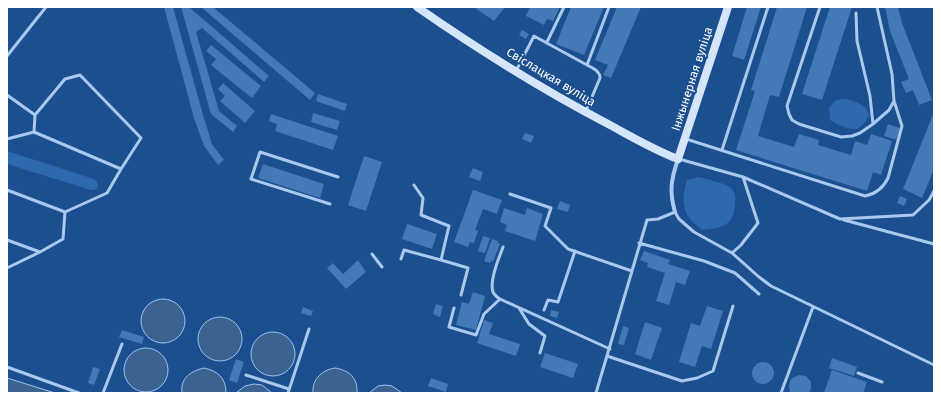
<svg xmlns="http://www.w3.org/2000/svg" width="941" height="400" viewBox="0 0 941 400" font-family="'Fira Sans',sans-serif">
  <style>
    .green { fill: #2e69ad }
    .water { fill: #3c6290; stroke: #9cc4f0 }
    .building { fill: #4478b7 }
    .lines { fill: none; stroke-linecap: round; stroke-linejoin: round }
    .lane { stroke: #a9c9ee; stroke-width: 3 }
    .street { stroke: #a9c9ee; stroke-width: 4 }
    .secondary { stroke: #d6e6fa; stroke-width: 8 }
    .labels { text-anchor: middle; stroke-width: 4; stroke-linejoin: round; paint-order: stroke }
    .street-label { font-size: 12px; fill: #fff; stroke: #1b4f8f }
  </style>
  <rect width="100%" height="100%" fill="#1b4f8f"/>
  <path class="green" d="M846 99C857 102 866 104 869 115L864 124 857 129C847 129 839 126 830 120L829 108 836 100Z
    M7 151 94 179 97 182 98 187 95 190H91L7 164Z
    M698 177C706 179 725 183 731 188 735 192 736 197 735 202 735 226 722 228 702 230 698 226 693 223 690 219 681 208 683 192 687 180Z"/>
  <path class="water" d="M141 321a22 22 0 1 1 44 0a22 22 0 1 1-44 0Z
    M198 339a22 22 0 1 1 44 0a22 22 0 1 1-44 0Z
    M251 354a22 22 0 1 1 44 0a22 22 0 1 1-44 0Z
    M124 370a22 22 0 1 1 44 0a22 22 0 1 1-44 0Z
    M204 368C218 371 226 378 226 393H182C180 378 191 371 204 368Z
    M335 368C349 370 358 378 357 393H313C312 379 322 370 335 368Z
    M7 378 55 393H7Z
    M254 384 262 385 272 393H236L245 386Z
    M385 385 392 386 402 393H369L378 386Z"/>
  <path class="building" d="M164 7H173L203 115 212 144 224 160 218 165 204 146 194 118Z
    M181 7H189L269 76 264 82 202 28 196 32 219 111 237 126 233 132 211 114Z
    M201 7H213L315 93 310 100Z
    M474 7H505L494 21Z
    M530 7H560L553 21 547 19 544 25 526 16Z
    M571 7H604L584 55 556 44Z
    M617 7H641L611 78 603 75 608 65 595 60Z
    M747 7H761L744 60 732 56Z
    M777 7H807L779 97 770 95 758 136 794 147 799 134 819 140 818 145 851 155 855 141 867 145 871 134 892 141 881 175 873 172 867 191 736 150 755 91 751 90Z
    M830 7H852L822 100 802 94Z
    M885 7H898L902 23 932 100 919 105 913 90 906 93 901 82 909 79 890 31Z
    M522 30 529 34 526 39 519 35Z
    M211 45 261 86 252 98 211 65 216 59 206 51Z
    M223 83 255 111 245 123 220 101 225 96 218 89Z
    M318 94 347 104 345 111 316 101Z
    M934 112V169L922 198 903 189Z
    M313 113 340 121 337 130 311 122Z
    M271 114 338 136 333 150 275 131 277 124 269 121Z
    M888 124 900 128 897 140 884 136Z
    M525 133 534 136 531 143 522 139Z
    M364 156 382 162 366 211 348 205Z
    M263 164 324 184 320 198 258 178Z
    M473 168 483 172 480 181 469 177Z
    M473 190 502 200 497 214 483 209 475 230 478 231 474 243 470 242 468 247 454 242Z
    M900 196 907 199 904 206 897 203Z
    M560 201 570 205 568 212 557 209Z
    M504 208 525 215 527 208 543 214 535 241 505 231 507 225 500 222Z
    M407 224 437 234 432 249 402 239Z
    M483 236 490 238 485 253 478 251Z
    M492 239 498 241V243L500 244 493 262 491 261 490 263 484 261Z
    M644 251 670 260 668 264 690 271 685 285 676 282 669 305 656 301 665 273 647 267 648 263 640 260Z
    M358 260 366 272 346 289 327 268 333 263 343 274Z
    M473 292 485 296 476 330 456 325 462 302 469 304Z
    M436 304 443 306 440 317 433 314Z
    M707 306 723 311 711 349 702 346 695 367 679 362 691 323 700 326Z
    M303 307 313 311 311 316 301 313Z
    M551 310 559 312 557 318 550 316Z
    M484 320 493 323 489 334 520 344 516 356 477 343Z
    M645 322 662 328 651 360 635 354Z
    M623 326 629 328 624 345 618 344Z
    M122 330 144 337 142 344 119 337Z
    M545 353 578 364 573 378 540 367Z
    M832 358 857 367 854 376 829 368Z
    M236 359 244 362 237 383 229 380Z
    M752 373a11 11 0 1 1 22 0a11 11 0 1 1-22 0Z
    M93 367 100 369 94 385 88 383Z
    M832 370 867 382 863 393H824Z
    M799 375 806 376 811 382V389L809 393H791L790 392 789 385 790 381 792 378Z
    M431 378 448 384 446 392 428 386Z"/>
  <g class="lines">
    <path class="lane" d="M820 7 787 106 789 114 792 120 799 124 841 137 852 136 860 133 873 124 889 110 894 101 892 74 877 7
      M856 13 857 41 870 96 873 124
      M547 42 564 7
      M7 56 46 7
      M516 71 534 36 587 65 609 7
      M80 75 141 138 121 169 34 132 35 115 65 79Z
      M7 95 35 115
      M586 111 600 78C600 71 593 68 587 65
      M7 139 34 132
      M686 139 865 196C876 194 883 188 888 178L902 126 894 101
      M722 150 768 7
      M679 159 743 177 840 219 913 215 929 200 934 191
      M7 190 65 212 107 193 121 169
      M510 194 551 208 545 226 568 249 632 271
      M330 204 251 179 260 152 338 177
      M844 220 934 244
      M7 240 40 252 63 239 65 212
      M639 243 704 261 735 273 759 294
      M503 247C499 258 489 281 493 292 494 295 497 297 500 299L610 349
      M732 253 741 245 758 223 743 177
      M372 254 382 267
      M401 259 404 250 441 260 449 226 421 215 423 198 414 185
      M441 260 468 268 461 295
      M7 268 40 252
      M454 308 449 327 476 335 484 314 500 299
      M519 308 529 324 545 336 540 353
      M544 310 548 300 558 302 575 251
      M607 356 682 381 697 378 713 371 733 306
      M7 367 79 393
      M858 373 882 382
      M246 375 289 389
      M103 393 122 344
      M288 393 309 329
      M596 393 647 220 658 219 675 212 679 219 694 232 732 253 759 277 771 286 934 365
      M781 393 813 307"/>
    <path class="street" d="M675 212C669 191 671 180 678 159"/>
    <path class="secondary" d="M417 7C479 50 543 90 610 125 632 137 654 150 678 159L728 7"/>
  </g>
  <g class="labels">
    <g class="street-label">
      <text transform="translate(551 77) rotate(31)" y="4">Свіслацкая вуліца</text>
      <text transform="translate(692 79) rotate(-72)" y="4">Інжынерная вуліца</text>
    </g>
  </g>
  <rect width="941" height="400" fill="none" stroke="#ffffff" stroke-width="16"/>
</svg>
